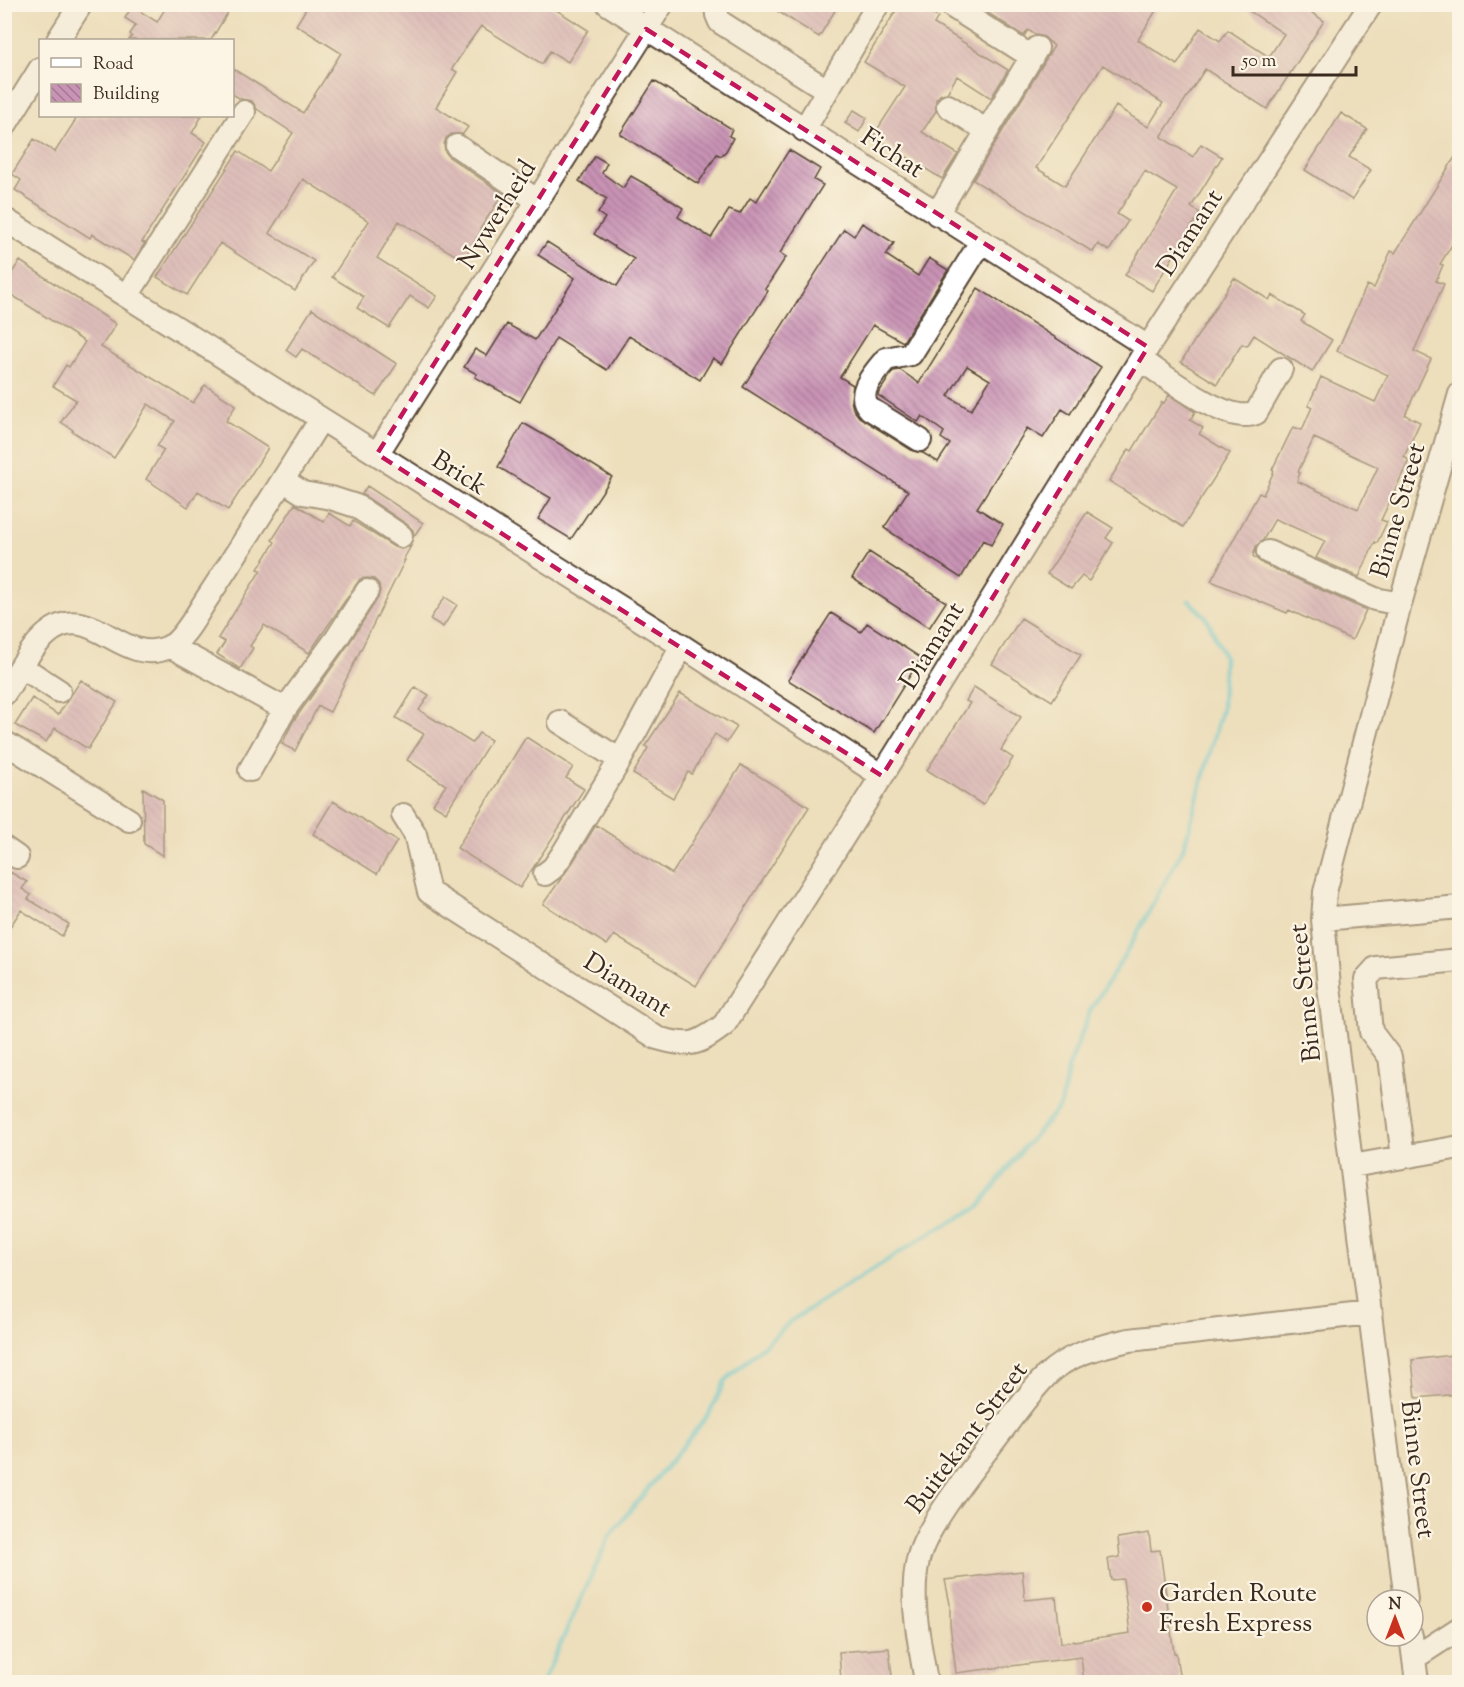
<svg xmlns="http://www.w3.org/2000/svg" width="1464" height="1687" viewBox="0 0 1464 1687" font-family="'Sorts Mill Goudy',serif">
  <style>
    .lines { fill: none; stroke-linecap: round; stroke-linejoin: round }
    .stream { stroke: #5dc7d7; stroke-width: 5 }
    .building { fill: url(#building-back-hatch); fill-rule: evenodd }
    .minor-casing { stroke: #564536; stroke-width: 26 }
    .minor { stroke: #fff; stroke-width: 22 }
    .marked { fill: none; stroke: #c2185b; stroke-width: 4.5; stroke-dasharray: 12 8; stroke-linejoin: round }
    .poi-dot { fill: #c8321e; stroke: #fcf5e5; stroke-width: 2 }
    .labels { text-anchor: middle; stroke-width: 4.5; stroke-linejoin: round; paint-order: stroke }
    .street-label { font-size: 26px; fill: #3b2a1e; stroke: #fcf5e5 }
    .poi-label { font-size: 26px; fill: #3b2a1e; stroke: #fcf5e5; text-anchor: start }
  </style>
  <defs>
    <pattern id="building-back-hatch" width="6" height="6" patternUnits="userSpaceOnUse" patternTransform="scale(1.5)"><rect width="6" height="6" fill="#c993b5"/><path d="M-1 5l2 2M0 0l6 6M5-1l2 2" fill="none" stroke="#a47893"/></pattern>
  </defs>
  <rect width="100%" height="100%" fill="#fcf5e5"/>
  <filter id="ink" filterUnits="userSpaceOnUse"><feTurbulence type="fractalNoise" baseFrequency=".0167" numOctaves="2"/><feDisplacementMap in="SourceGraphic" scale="12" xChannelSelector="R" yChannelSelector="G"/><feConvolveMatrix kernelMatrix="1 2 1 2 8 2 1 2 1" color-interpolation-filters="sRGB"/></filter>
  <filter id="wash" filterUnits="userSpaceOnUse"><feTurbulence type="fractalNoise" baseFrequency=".008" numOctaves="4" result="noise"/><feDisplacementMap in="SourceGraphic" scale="24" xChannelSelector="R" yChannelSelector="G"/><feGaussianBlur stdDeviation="1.35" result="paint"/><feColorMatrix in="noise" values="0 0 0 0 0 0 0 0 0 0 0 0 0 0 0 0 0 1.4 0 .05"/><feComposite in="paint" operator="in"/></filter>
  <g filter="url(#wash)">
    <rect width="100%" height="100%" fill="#eddfbc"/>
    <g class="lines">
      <path class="stream" d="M4 1678 8 1682
        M543 1682 610 1535 709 1414 725 1381 792 1320 935 1230 978 1208 1019 1153 1061 1105 1068 1069 1090 1011 1129 948 1184 847 1222 708 1224 656 1206 617 1189 601"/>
    </g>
    <g id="blocks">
      <path class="building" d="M168 4H233L211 40H129L132 36 130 34 136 25 125 18 132 6 157 22Z
        M309 4H547L588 30 568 62 550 51 542 64 481 26 468 44 452 69 457 72 436 107 468 127 463 134H452L446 138 444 144 445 151 449 157 503 194 480 229 482 230 463 260 399 221 377 258 437 296 429 308 410 296 389 328 357 308 364 297 332 277 369 221 303 179 269 233 314 261 295 291 220 243 187 295 157 277 238 151 268 171 293 133 257 109 252 101 241 99 232 94V68L303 113 341 53 296 25Z
        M766 4H839L819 37Z
        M900 4H918L938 17 934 24 1008 70 991 98 957 76 947 93 941 94 936 99V111L922 132 958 154 942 179 873 136 905 87 864 62Z
        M974 4H1160L1138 40 1177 65 1200 28 1220 41 1228 30 1269 57 1284 34 1239 4H1299L1324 21 1267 109 1205 69 1161 137 1193 157 1201 144 1222 157 1191 207 1200 213 1152 291 1125 275 1177 190 1145 171 1117 214 1128 221 1109 251 1098 244 1093 252 973 180 1054 46 1044 37 1036 35 1028 30 1024 36ZM1103 65 1163 103 1148 127 1116 106 1065 186 1036 168Z
        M654 81 732 129 729 136 733 138 726 151 721 156 717 154 698 184 620 134Z
        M854 110 867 118 859 132 845 123Z
        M1341 113 1367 129 1349 157 1371 170 1352 200 1305 170Z
        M78 116H202L192 133 206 142 142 242 145 243 134 260 92 234 90 238 15 190 21 180 12 174 34 139 55 152Z
        M1460 149V232L1440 264 1443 265 1436 281 1444 284 1414 351 1431 359 1405 415 1420 422 1404 457 1409 460 1381 520 1387 522 1377 543 1375 542 1359 577 1316 558 1325 541 1275 519 1263 540 1256 546 1253 556 1263 564 1366 610 1352 640 1289 610 1287 613 1211 581 1259 493 1263 495 1274 471 1272 470 1293 427 1302 430 1312 407 1308 406 1321 377 1375 402 1388 375 1337 351 1367 285 1374 288 1391 251 1395 253ZM1314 438 1378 467 1358 509 1297 481 1300 473 1298 472Z
        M789 150 820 169 814 180 823 185 780 253 786 257 765 289 768 291 722 364 713 358 700 380 629 336 607 370 556 338 520 402 475 377 477 374 464 367 475 349 487 356 507 324 535 340 575 278 538 255 547 242 617 286 634 259 594 234 605 218 598 213 607 199 579 181 595 156 607 163 602 173 623 188 631 176 652 188 683 208 678 217 711 238 729 210 740 214 750 198 756 202Z
        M862 223 894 243 886 255 918 276 929 258 948 270 903 342 873 325 840 377 853 385 851 400 853 409 859 417 913 451 923 453 938 462 950 444 941 438 944 432 922 416 918 422 878 395V394L893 371 900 370 919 383 978 288 1101 367 1070 414 1062 409 1043 438 1027 428 977 508 1003 524 991 545 983 540 961 578 884 528 908 491 743 387 844 229 854 236ZM967 366 990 380 971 410 948 396Z
        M20 261 116 324 101 347 193 403 205 385 236 405 226 421 268 448 228 510 198 491 188 507 146 479 164 450 157 446 175 421 148 404 114 458 72 431 73 430 61 422 76 400 53 386 66 365 69 367 85 342 4 290V284Z
        M1234 278 1269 300 1272 295 1305 315 1301 321 1332 340 1312 372 1254 335 1247 346 1242 344 1217 384 1181 362Z
        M312 309 397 364 376 396 302 349 296 357 286 350Z
        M1169 395 1195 412 1190 420 1203 428 1199 434 1230 453 1183 527 1109 481 1129 449 1132 451 1162 402 1164 403Z
        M523 423 563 446 612 477 571 539 538 519 551 498 498 467Z
        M367 486 423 523 414 536 413 530 408 525 362 494Z
        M295 504 324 522 329 513 350 526 353 521 394 547 401 549 411 546 403 560H405L330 712 318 706 295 751 282 744 293 722 348 645 378 598 380 591 379 584 374 579 367 578 360 579 309 653 264 625 250 646 253 648 240 669 217 654 225 642 218 638 261 570 258 569 275 542 272 540Z
        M1087 512 1113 528 1106 538 1113 543 1089 581 1082 576 1071 589 1047 574Z
        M869 552 946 602 929 628 852 578Z
        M445 597 457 605 443 627 430 619Z
        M831 613 861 632 867 623 921 658 874 733 788 680Z
        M1021 618 1081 655 1052 701 992 664Z
        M81 680 117 702 88 749 55 728 46 742 15 725 32 698 58 715Z
        M415 687 429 695 419 710 472 743 479 733 491 740 446 812 433 804 446 785 407 760 424 734 396 718Z
        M974 687 1021 717 1001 750 1013 758 983 805 927 770 970 703 966 701Z
        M680 693 737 727 727 742 715 734 692 774 688 772 673 798 633 774 648 748 645 746Z
        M526 737 573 767 566 778 584 789 520 888 457 848Z
        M741 765 809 807 696 986 614 935 607 945 543 904 573 862 596 825 672 874Z
        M143 788 163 800V856L144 844Z
        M333 801 397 841 377 874 313 834Z
        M10 872 27 882 22 889 31 895 28 899 69 924 62 936 21 910 4 936V880Z
        M1460 1354V1394L1416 1398 1412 1360Z
        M1149 1533 1151 1551 1160 1550 1174 1653H1176L1180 1683H1084L1081 1657 956 1673 950 1624V1604L945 1580 1022 1571 1025 1600 1056 1597 1061 1643 1130 1633 1123 1579 1111 1580 1108 1559 1120 1557 1118 1538Z
        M889 1648 892 1677 841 1681 839 1652Z"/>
    </g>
  </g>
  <g filter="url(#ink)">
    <use href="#blocks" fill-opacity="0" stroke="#564536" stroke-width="1.5"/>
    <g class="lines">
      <g class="minor-casing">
        <path id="minor" d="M608 4 1148 347
          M716 4 717 15 720 22 827 90
          M953 7 1032 57
          M58 40 81 4
          M948 106 987 131
          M4 127 40 69
          M804 130 878 4
          M457 146 538 201
          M937 214 1037 48
          M4 219 682 646 882 776
          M127 296 244 112
          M1141 360C1165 376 1228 426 1256 413L1281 369
          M920 440 870 409C854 394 875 372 886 359L911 354 981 242
          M377 454 662 4
          M283 480 303 493 331 498 356 506 401 536
          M1268 552 1375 599 1400 604
          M170 646 285 709
          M22 667 59 691
          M4 694C18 674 28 650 47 634 90 597 122 669 169 647 184 640 199 610 208 597 247 538 284 478 321 419
          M560 722 620 760
          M4 742 129 820
          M250 770 285 709 337 638 367 591
          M403 815 415 834 429 892 657 1038C690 1047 696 1046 724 1025L882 776 1148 347 1371 4
          M4 848 17 857
          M545 874 553 868 562 855 620 760 682 646
          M1323 919 1460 907
          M1403 1157 1390 1057 1371 1032 1366 979 1376 968 1460 960
          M1352 1166 1460 1147
          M1406 1600 1329 987 1323 919 1325 892 1400 604 1460 394
          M1411 1636 1417 1682
          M1414 1658 1460 1628
          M926 1682C920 1643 909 1600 918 1560 926 1524 977 1464 1000 1433 1014 1415 1029 1393 1046 1376 1068 1354 1099 1347 1129 1340L1371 1313"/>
      </g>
      <use href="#minor" class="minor"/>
    </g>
  </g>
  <path d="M0 0H1464V1687H0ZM646 29 1148 347 882 776 377 454Z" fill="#eddfbc" fill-opacity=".55" fill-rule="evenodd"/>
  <path class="marked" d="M646 29 1148 347 882 776 377 454Z"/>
  <circle class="poi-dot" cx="1147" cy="1607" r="6"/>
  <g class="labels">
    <g class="street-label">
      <text transform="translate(893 152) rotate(33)" y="9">Fichat</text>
      <text transform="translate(496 214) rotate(-58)" y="9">Nywerheid</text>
      <text transform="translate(1189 232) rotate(-57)" y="9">Diamant</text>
      <text transform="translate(460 472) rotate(32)" y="9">Brick</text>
      <text transform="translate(1397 510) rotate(-74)" y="9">Binne Street</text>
      <text transform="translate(931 645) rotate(-58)" y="9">Diamant</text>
      <text transform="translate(628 984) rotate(32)" y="9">Diamant</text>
      <text transform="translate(1304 993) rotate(-96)" y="9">Binne Street</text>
      <text transform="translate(966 1437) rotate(-53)" y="9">Buitekant Street</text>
      <text transform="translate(1419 1469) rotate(83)" y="9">Binne Street</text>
    </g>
    <g class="poi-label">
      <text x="1159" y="1601">Garden Route<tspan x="1159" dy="30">Fresh Express</tspan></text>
    </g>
  </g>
  <rect width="1464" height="1687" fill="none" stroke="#fcf5e5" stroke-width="24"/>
  <rect x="39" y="39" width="195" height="78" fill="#fcf5e5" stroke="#afa495" stroke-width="1.5"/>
  <rect x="51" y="58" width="30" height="9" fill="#ffffff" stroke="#afa495" stroke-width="1.5"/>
  <text x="93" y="69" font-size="18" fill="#3b2a1e">Road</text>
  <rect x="51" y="84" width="30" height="18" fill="url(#building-back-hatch)" stroke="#afa495" stroke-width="1.5"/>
  <text x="93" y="99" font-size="18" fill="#3b2a1e">Building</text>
  <g transform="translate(1395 1618)"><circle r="28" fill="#fcf5e5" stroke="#afa495" stroke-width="1.5"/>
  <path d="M0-4.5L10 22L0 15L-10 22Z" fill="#c8321e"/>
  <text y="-9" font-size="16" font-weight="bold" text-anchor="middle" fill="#3b2a1e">N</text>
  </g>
  <path d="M1233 66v9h123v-9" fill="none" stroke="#3b2a1e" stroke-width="3"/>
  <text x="1242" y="66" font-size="18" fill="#3b2a1e" stroke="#fcf5e5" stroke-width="4.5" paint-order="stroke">50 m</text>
</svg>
